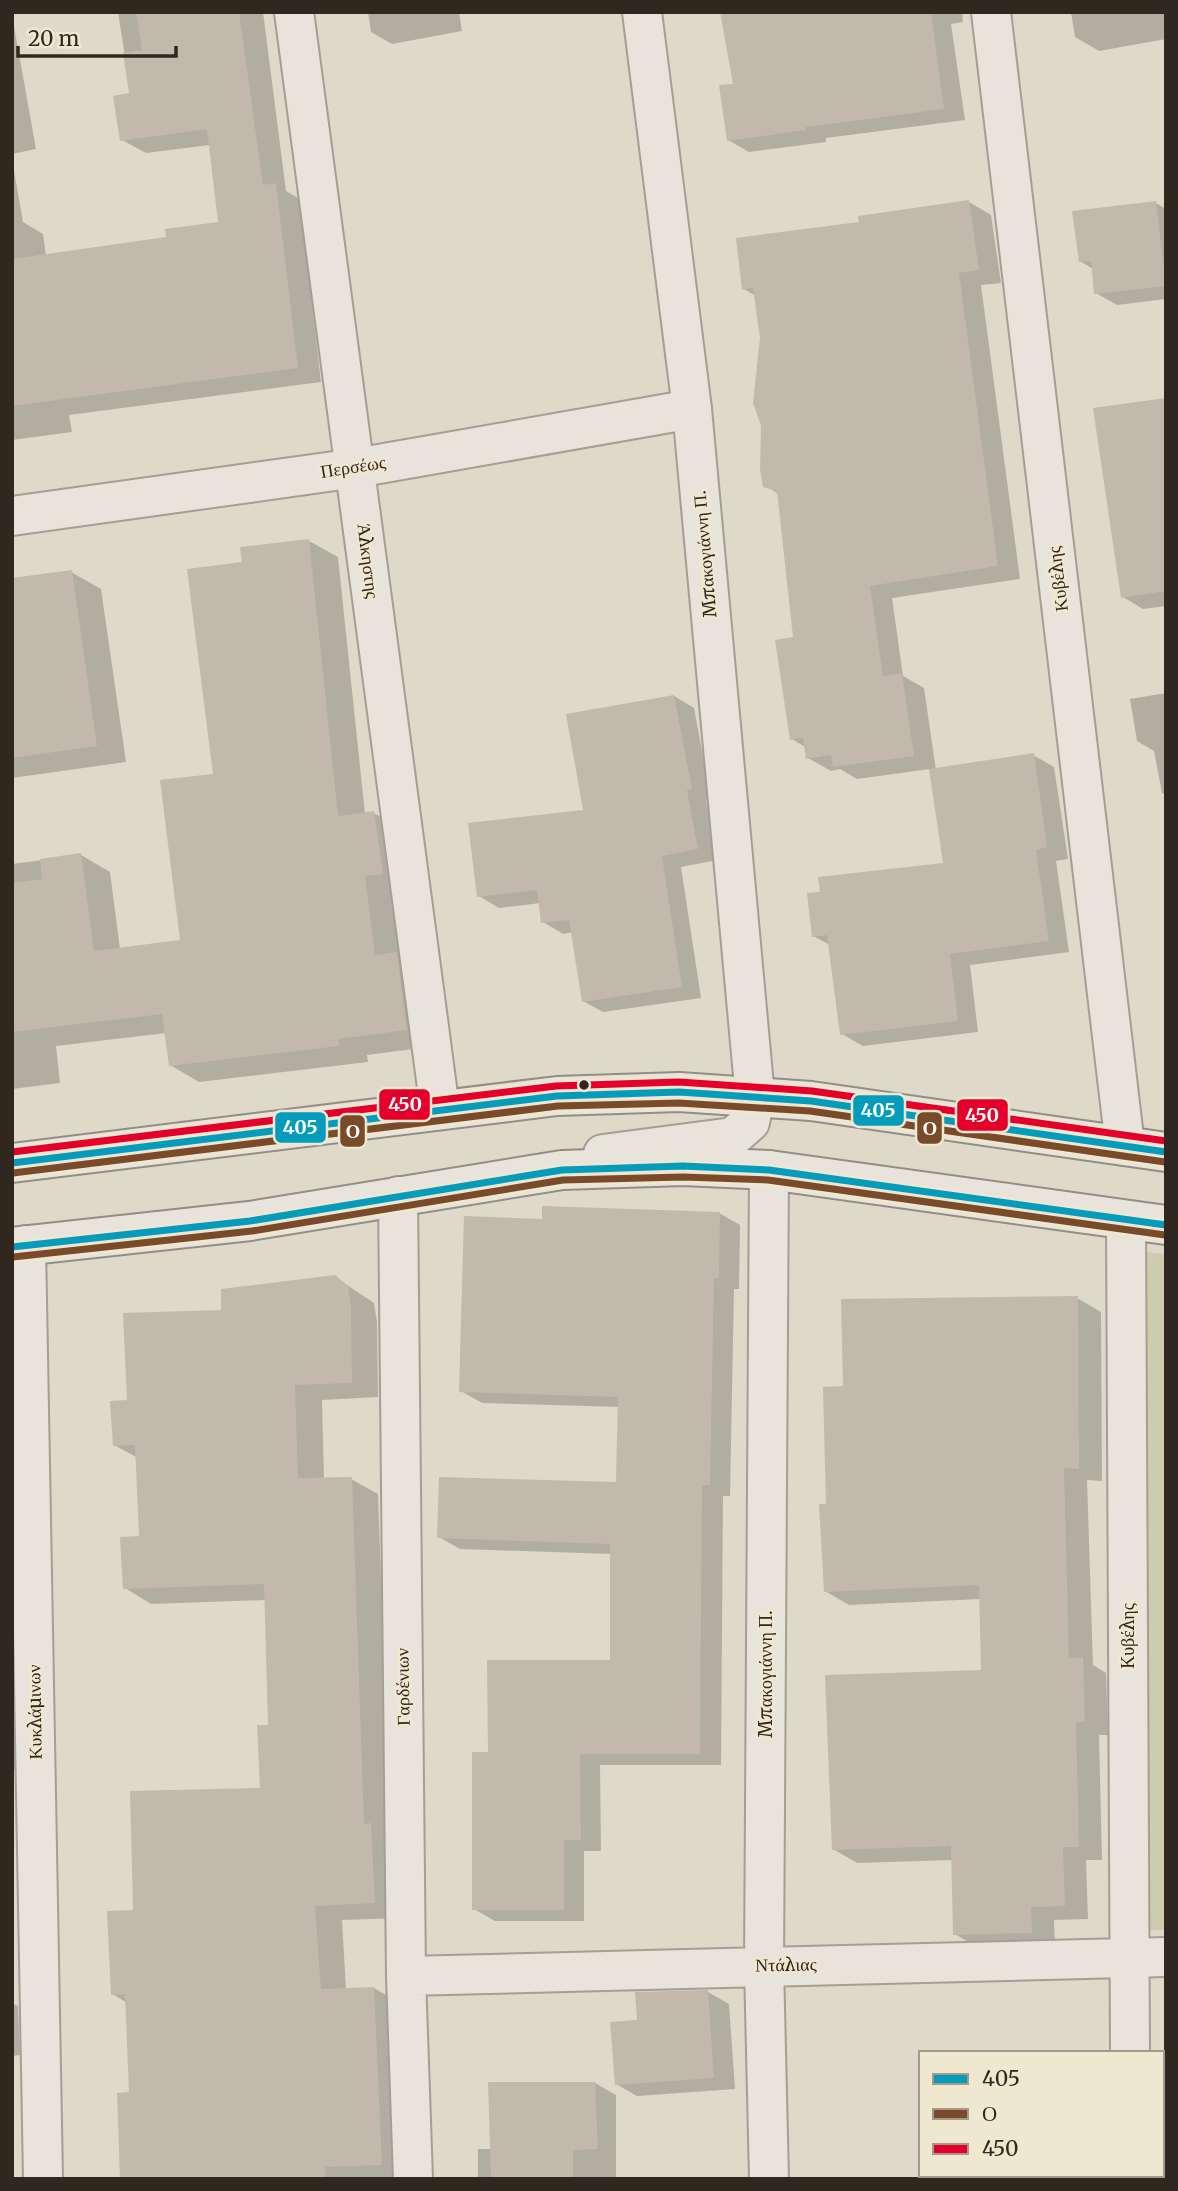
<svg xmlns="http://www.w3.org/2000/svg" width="1178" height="2191" viewBox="0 0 1178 2191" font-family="Merriweather,serif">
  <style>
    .green { fill: #cccdae }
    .shadow { fill: #0003 }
    .building { fill: #c2b8ac }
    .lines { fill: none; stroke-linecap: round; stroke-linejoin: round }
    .minor-casing { stroke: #a49e94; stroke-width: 42 }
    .tertiary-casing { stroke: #a49e94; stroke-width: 42 }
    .secondary-casing { stroke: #938e84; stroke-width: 42 }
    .minor { stroke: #e8e4db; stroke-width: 38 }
    .tertiary { stroke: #e8e4db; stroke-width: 38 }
    .secondary { stroke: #e8e4db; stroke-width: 38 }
    .bus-1-casing { stroke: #efe7d0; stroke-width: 12 }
    .bus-2-casing { stroke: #efe7d0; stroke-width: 12 }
    .bus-3-casing { stroke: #efe7d0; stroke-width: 12 }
    .bus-1 { stroke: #059cbc; stroke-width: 7 }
    .bus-2 { stroke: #7a4b2a; stroke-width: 7 }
    .bus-3 { stroke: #e4002b; stroke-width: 7 }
    .bus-dot { fill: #30271e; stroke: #efe7d0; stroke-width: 2.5 }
    .labels { text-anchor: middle; stroke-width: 5; stroke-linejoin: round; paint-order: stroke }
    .street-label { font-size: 18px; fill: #30271e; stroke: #efe7d0 }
    .line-badge { stroke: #efe7d0; stroke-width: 2.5 }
    .badge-label { font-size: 19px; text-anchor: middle; font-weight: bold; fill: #fff }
  </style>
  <rect width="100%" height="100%" fill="#dfd9ca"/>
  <path class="green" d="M1134 1251 1166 1254V1930H1141Z"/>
  <path class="shadow" d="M118 12H263L286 191 300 199 321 382 69 415 72 432 12 440V159L23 222 43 234 46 256 168 239 220 224 210 145 146 153 122 140 131 95Z
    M368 12H459L462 31 392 44 371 32Z
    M722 12H962L963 22 951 24 965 120 826 138V142L749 152 728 140 735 86Z
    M1071 12H1166V39L1099 51 1075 37Z
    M12 15 36 149 12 154Z
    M969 202 991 215 1001 283 981 285 1020 579 892 598 903 676 924 688 936 770 1033 755 1054 767 1068 859 1056 861 1069 952 970 965 978 1032 863 1046 842 1034 830 945 813 936 945 865 930 769 857 779 840 769 831 771 808 758 807 748 792 739 795 639 779 494 765 486 762 338 756 296 744 289 861 224Z
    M1156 203 1166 209V299L1117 305 1096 293 1093 269 1080 261Z
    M1166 400V606L1143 609 1123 597Z
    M309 541 338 557 365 814 374 813 403 830 436 1046 367 1055 368 1062 199 1082 170 1065 166 1033 56 1046 60 1083 12 1089V864L81 855 110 872 120 949 182 941 215 776 244 564Z
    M71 572 101 589 126 762 12 778V580Z
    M1166 693V795L1162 793 1154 751 1137 741 1130 699Z
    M674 696 694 708 711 800 706 801 718 860 681 867 701 998 603 1012 583 1001 573 932 563 934 543 922 541 903 499 908 479 896 585 812Z
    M719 1213 740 1225 739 1289H734L730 1496H723L721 1765H600L601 1851H584V1921H495L474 1909 490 1754 612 1662 611 1554 460 1549 439 1537 618 1484 620 1407 482 1403 461 1391 543 1220Z
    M335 1277 374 1303 377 1322 378 1397 322 1400 324 1479H351L378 1494 390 1836 401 1918 342 1920 346 1990 374 1988 401 2004 408 2179H121L131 2094 127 2003 113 1994 135 1912 262 1789 270 1726 266 1600 151 1604 125 1588 141 1538 138 1458 114 1445 129 1402 223 1312Z
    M1077 1298 1101 1312 1102 1481 1087 1480 1093 1665 1106 1673 1108 1735H1099L1102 1860H1086L1088 1919 1054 1920 1055 1946 978 1948 955 1934 953 1860 857 1863 833 1849 983 1672 981 1599 849 1605 825 1591 828 1506 845 1387Z
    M12 1557 23 1769 12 1770Z
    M708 1992 729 2004 735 2089 637 2096 616 2084 639 2022Z
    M12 2003 18 2006 20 2055 12 2056Z
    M595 2083 616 2095V2179H478V2149H492Z
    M12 2107 14 2154H12Z
    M978 2175H1102V2179H966Z"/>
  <path class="building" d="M136 12H239L263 185 276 183 298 368 12 406V259L166 237 165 229 218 222 207 129 120 141 113 96 129 93 123 53 142 50Z
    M720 12H931L944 109 806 127V130L727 141 719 85 733 84Z
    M969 200 979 270 959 273 998 566 870 586 883 676 902 673 914 756 833 767 831 755 806 759 803 738 790 740 775 640 793 637 777 491 763 487 760 469 761 426 753 403 760 338 753 288 742 290 736 238 859 222 858 216Z
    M1156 201 1166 286 1094 294 1091 261 1079 262 1072 211Z
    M1166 398V591L1121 598 1093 408Z
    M309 539 338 816 374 811 383 874 365 876 375 955 397 952 407 1030 338 1039 339 1046 169 1066 162 1014 12 1032V883L42 879 40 859 81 853 94 951 180 940 160 780 213 774 187 569 242 562 240 547Z
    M72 570 97 746 12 758V578Z
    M674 695 692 789 687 790 698 849 662 856 682 987 582 1002 569 920 541 923 537 890 477 897 468 823 583 810 566 714Z
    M1034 753 1047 847 1036 850 1049 941 950 954 958 1021 840 1035 827 935 812 937 807 893 820 892 818 877 943 863 929 769Z
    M542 1206 720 1212 719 1278H714L710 1485H702L700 1754H580L581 1840H564V1910H472V1752H488L487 1660H610V1544L437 1538 439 1477 616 1482 618 1397 459 1392 464 1216 542 1219Z
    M335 1275 348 1286 351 1306 352 1383 295 1385 298 1478 352 1477 364 1824 371 1823 375 1903 315 1906 321 1989 374 1987 382 2165 325 2167 326 2179H120L117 2093 129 2092 125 1994 111 1995 107 1911 133 1910 130 1791 260 1788 257 1725H268L264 1584 123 1589 120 1537 139 1536 135 1445 113 1446 110 1401 127 1400 123 1313 221 1310V1289Z
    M1078 1296 1079 1469 1064 1468 1069 1658 1083 1657 1085 1722H1076L1079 1847H1063L1065 1906 1031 1907 1032 1933 953 1935 951 1846 832 1850 825 1675 981 1670 979 1585 824 1592 819 1504H826L823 1387 843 1386 841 1299Z
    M708 1990 714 2078 615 2085 610 2022 637 2020 635 1992Z
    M488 2082H595L598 2149 573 2150V2179H491Z"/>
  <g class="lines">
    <g class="minor-casing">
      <path id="minor" d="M294 12 440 1110
        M991 12 1125 1146
        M12 516 356 468 692 409
        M769 1170 764 1965 769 2179
        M398 1196 406 1976 413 2179
        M1126 1220 1130 2053
        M26 1245 43 2179
        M406 1976 1166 1957
        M1131 2175V2179"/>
    </g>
    <g class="tertiary-casing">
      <path id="tertiary" d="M603 1154 733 1137 750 1122 755 1097 692 409 642 12"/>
    </g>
    <g class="secondary-casing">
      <path id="secondary" d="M12 1163 557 1096 679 1092 811 1101 1166 1152
        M12 1247 250 1221 562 1170 683 1166 769 1170 1166 1225"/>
    </g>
    <use href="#minor" class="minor"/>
    <use href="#tertiary" class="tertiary"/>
    <use href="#secondary" class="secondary"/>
    <g class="bus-1-casing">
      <path id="bus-1" d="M12 1163 557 1096 679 1092 811 1101 1166 1152
        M12 1247 250 1221 562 1170 683 1166 769 1170 1166 1225"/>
    </g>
    <g class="bus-2-casing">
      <path id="bus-2" d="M13 1173 558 1106 679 1103 810 1111 1165 1162
        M13 1257 252 1231 563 1180 683 1177 768 1180 1165 1235"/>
    </g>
    <g class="bus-3-casing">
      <path id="bus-3" d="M12 1152 556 1086 679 1082 812 1091 1166 1141"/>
    </g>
    <use href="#bus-1" class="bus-1"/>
    <use href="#bus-2" class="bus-2"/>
    <use href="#bus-3" class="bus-3"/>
  </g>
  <circle class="bus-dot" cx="584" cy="1085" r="6"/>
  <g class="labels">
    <g class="street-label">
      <text transform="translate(353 467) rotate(-9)" y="6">Περσέως</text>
      <text transform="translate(705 554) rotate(-95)" y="6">Μπακογιάννη Π.</text>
      <text transform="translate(368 561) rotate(83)" y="6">Άλκηστης</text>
      <text transform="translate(1058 579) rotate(-97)" y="6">Κυβέλης</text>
      <text transform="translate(1128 1636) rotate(-90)" y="6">Κυβέλης</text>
      <text transform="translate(766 1674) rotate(-90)" y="6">Μπακογιάννη Π.</text>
      <text transform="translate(403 1687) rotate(-91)" y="6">Γαρδένιων</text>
      <text transform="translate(35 1712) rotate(-91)" y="6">Κυκλάμινων</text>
      <text transform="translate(786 1965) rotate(-1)" y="6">Ντάλιας</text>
    </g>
  </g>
  <g class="line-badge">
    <rect x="378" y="1088" width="53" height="33" rx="7" fill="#e4002b"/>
    <rect x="852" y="1094" width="53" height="33" rx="7" fill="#059cbc"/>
    <rect x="956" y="1098" width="53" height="34" rx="7" fill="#e4002b"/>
    <rect x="274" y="1111" width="53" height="33" rx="7" fill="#059cbc"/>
    <rect x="916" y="1111" width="27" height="34" rx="7" fill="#7a4b2a"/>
    <rect x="339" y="1114" width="27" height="34" rx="7" fill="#7a4b2a"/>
  </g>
  <g class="badge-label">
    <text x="405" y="1111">450</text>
    <text x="878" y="1117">405</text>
    <text x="982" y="1122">450</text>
    <text x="300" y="1134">405</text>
    <text x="930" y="1135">Ο</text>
    <text x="353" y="1138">Ο</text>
  </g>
  <rect width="1178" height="2191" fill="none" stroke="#30271e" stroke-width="28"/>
  <rect x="919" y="2051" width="245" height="126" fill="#efe7d0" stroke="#a39a89" stroke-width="2"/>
  <rect x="933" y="2074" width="35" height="10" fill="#059cbc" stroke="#a39a89" stroke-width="2"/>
  <text x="982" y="2086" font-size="21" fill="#30271e">405</text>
  <rect x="933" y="2109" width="35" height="10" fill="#7a4b2a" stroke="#a39a89" stroke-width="2"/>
  <text x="982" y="2121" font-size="21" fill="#30271e">Ο</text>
  <rect x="933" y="2144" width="35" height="10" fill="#e4002b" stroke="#a39a89" stroke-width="2"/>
  <text x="982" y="2156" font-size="21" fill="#30271e">450</text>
  <path d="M18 46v10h158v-10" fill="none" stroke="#30271e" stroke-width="3.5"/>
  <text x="28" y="46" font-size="21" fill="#30271e" stroke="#efe7d0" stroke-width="5" paint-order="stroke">20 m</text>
</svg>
